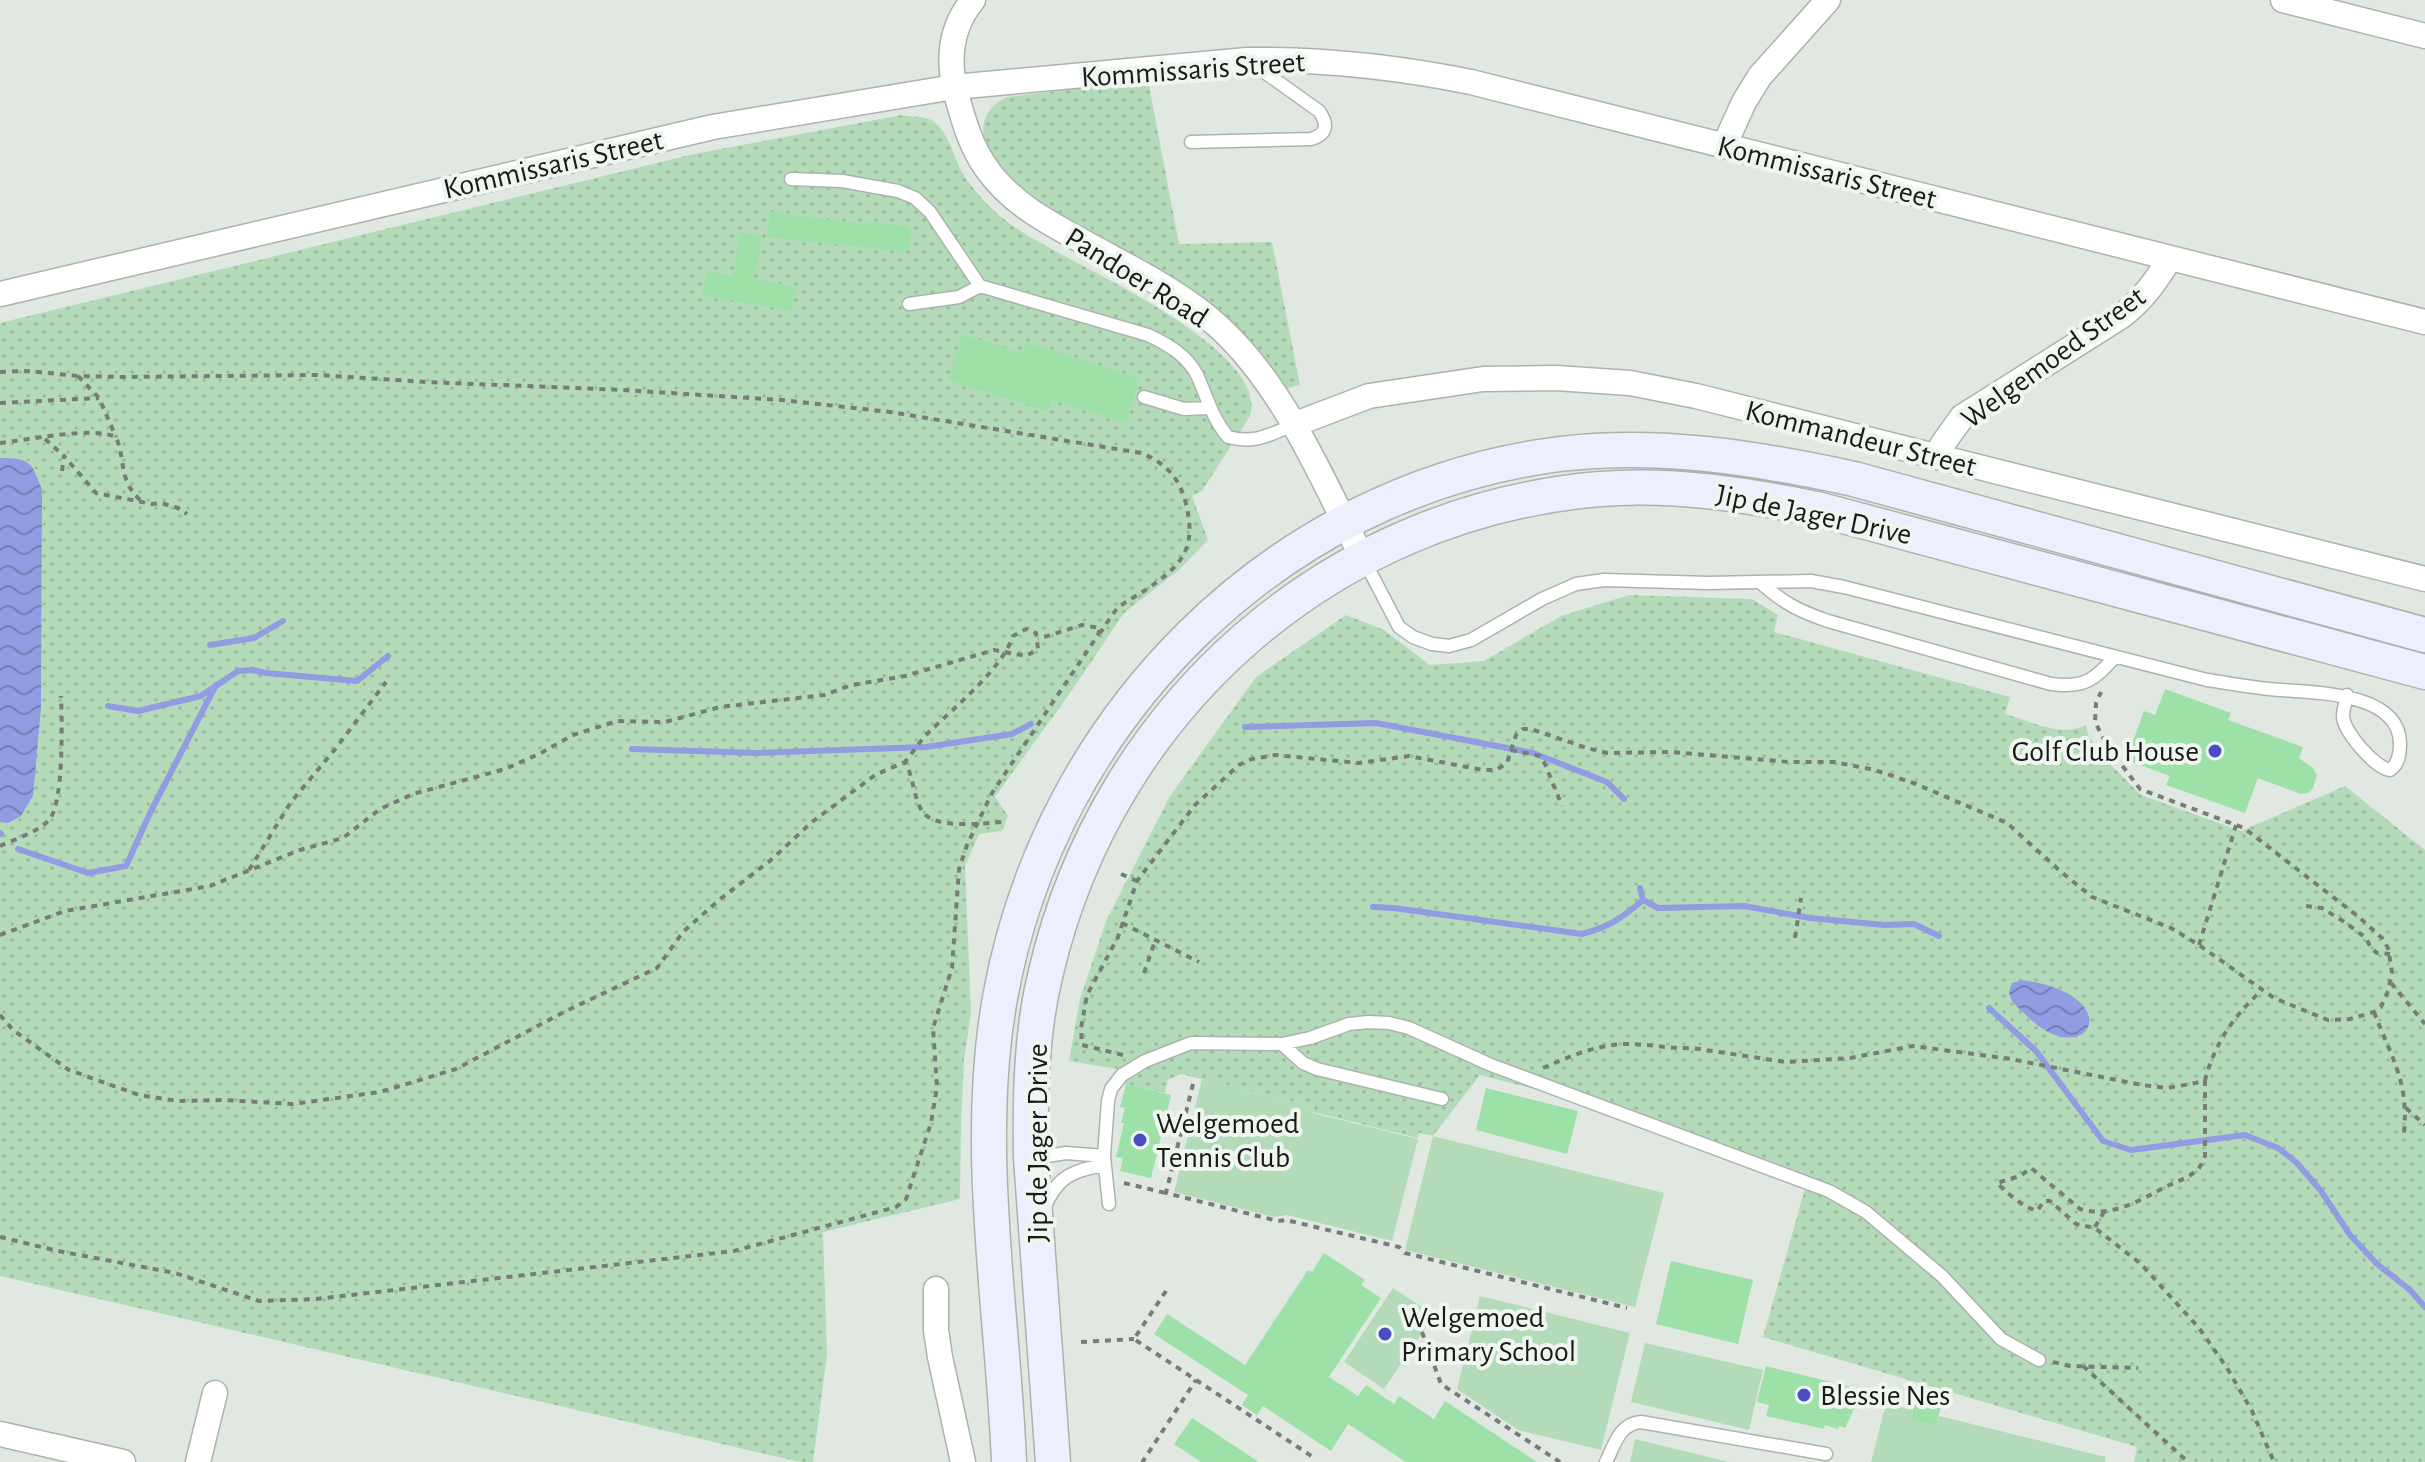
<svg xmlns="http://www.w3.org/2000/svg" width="2425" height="1462" viewBox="0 0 2425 1462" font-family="'Alegreya Sans',sans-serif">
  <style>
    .grass { fill: url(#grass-dots) }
    .pitch { fill: #b4dbb9 }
    .water { fill: url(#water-waves) }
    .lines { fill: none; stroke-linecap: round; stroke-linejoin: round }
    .stream { stroke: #919ce2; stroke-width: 6 }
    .building { fill: #9de0a8 }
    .lane-casing { stroke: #acb3ad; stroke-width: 15 }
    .street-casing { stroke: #acb3ad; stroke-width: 27 }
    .secondary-casing { stroke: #acb3ad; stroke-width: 37 }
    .path { stroke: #787c78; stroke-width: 4; stroke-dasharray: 6 6; stroke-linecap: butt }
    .lane { stroke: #fff; stroke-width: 12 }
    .street { stroke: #fff; stroke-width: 24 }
    .secondary { stroke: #eceffe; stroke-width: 34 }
    .poi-dot { fill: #4b4dc3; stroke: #eef6ef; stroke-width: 3 }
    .labels { text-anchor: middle; stroke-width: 8; stroke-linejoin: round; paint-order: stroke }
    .street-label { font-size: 30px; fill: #191b19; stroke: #eef6ef }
    .poi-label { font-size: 30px; fill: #191b19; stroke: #eef6ef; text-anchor: start }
  </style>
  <defs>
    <pattern id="grass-dots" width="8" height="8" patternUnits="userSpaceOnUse" patternTransform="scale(2)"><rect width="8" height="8" fill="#b4dbb9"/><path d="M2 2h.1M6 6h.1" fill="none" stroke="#9abb9e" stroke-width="1.8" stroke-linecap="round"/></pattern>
    <pattern id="water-waves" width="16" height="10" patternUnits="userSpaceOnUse" patternTransform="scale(2)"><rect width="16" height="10" fill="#919ce2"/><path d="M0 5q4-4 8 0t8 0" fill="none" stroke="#767eb6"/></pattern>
  </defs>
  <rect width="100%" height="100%" fill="#e1e8e2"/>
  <path class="grass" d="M1148 80 1179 244 1272 242 1300 385 1285 389 1274 373C1254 353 1233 333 1212 313 1202 303 1192 292 1181 284 1127 244 1000 206 984 136 980 118 992 104 1007 97Z
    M902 115C912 118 922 115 931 120 948 129 953 156 962 172 968 182 976 192 984 201 1008 227 1039 242 1070 259 1112 282 1269 357 1250 416L1202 491 1192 496 1208 540 1180 569 1124 613 1075 686 995 797 1008 816 1002 831 979 834 965 866 971 1013 964 1060 961 1121 960 1199 823 1232 827 1354 813 1462H800L0 1276V323L694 154Z
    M1629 595 1752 599 1778 615 1774 632 2010 697 2005 714C2030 721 2062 738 2086 725L2088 734 2100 754 2141 795 2241 831 2345 786 2425 850V1462H2134L2137 1447 1763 1337 1808 1178 1674 1126 1480 1075 1433 1136 1419 1133 1418 1138 1313 1112 1314 1107 1181 1074 1168 1080 1165 1093 1126 1084 1118 1069 1069 1061 1080 999 1106 921 1170 796 1256 677 1346 615 1384 630 1430 665 1484 661 1561 616Z"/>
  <path class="pitch" d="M1202 1079 1314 1107 1313 1113 1418 1139 1392 1241 1287 1215 1274 1217 1174 1192Z
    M1433 1136 1664 1193 1635 1307 1405 1250Z
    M1393 1288 1434 1315 1384 1389 1344 1362Z
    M1480 1296 1630 1333 1601 1450 1518 1430 1457 1389Z
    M1645 1343 1763 1370 1749 1430 1631 1402Z
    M1886 1403 1913 1410 1911 1420 1936 1426 1939 1416 2106 1457 2105 1462H1871Z
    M1635 1439 1729 1462H1630Z"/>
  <path class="water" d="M0 458C30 458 32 462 42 490L41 708 33 796 21 816 8 823 0 822Z
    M2023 980C2132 996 2087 1074 2028 1017 2022 1011 2015 1006 2011 999L2009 993 2012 983Z"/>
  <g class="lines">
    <path class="stream" d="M210 645 254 638 283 621
      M108 706 138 711 201 696 238 671 252 670 266 673 357 681 388 656
      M1245 727 1376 723 1533 753 1607 782 1624 799
      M632 749 758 753 926 747 1012 734 1031 724
      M0 833 1 834
      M18 849 88 873 126 866 151 811 216 685
      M1640 888 1643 900 1658 908 1744 906 1810 918 1884 925 1914 924 1939 936
      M1373 907 1394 908 1582 934C1609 927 1622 918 1643 900
      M1989 1008 2036 1051 2103 1141 2131 1150 2245 1135 2278 1148 2296 1162 2321 1191 2350 1235 2377 1264 2409 1289 2425 1307"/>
  </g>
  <path class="building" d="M770 212 865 224 866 221 911 227 908 252 767 237Z
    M740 233 762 237 754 279 796 287 792 311 702 295 707 271 733 276Z
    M962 334 1023 353 1026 342 1140 378 1126 423 1052 400 1048 411 948 380Z
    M2165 689 2231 713 2228 720 2303 747 2299 758 2313 768 2317 775 2313 788 2308 793 2301 794 2258 778 2245 813 2166 785 2170 776 2129 761 2131 756 2128 755 2144 711 2155 715Z
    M1126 1084 1171 1095 1151 1178 1120 1171 1123 1158 1116 1157 1124 1123H1121L1125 1108 1120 1107Z
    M1486 1088 1578 1111 1567 1154 1476 1130Z
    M1324 1253 1365 1280 1361 1285 1381 1298 1329 1377 1358 1396 1366 1385 1394 1404 1399 1396 1434 1419 1445 1401 1537 1462H1406L1348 1424 1331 1451 1263 1406 1257 1415 1242 1405 1248 1395 1154 1334 1167 1314 1245 1365 1308 1270 1312 1272Z
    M1671 1261 1753 1280 1738 1344 1656 1324Z
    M1766 1366 1851 1387 1846 1405 1855 1407 1845 1428 1839 1426 1838 1429 1825 1425 1824 1429 1766 1416 1769 1405 1757 1402Z
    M1915 1400 1941 1406 1936 1426 1911 1420Z
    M1192 1418 1259 1462H1201L1174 1444Z"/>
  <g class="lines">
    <g class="lane-casing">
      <path id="lane" d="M1191 142 1311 139C1328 134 1328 124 1319 111L1253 64
        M791 179 842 181 898 191 915 198 930 212 980 286 1148 335C1167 344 1187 355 1197 375 1207 397 1212 418 1228 437 1255 444 1269 435 1293 425
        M909 304 959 297 980 286
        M1144 397 1184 409 1209 408
        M1365 562 1399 627 1413 637 1432 644 1449 646 1471 640 1542 599 1576 584 1604 580 1709 583 1811 581 1844 587 2207 680C2228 683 2248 687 2269 689 2304 693 2399 689 2400 743 2400 753 2399 764 2390 770 2375 768 2343 731 2343 716 2343 709 2346 702 2347 695
        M1760 582C1783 603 1799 611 1828 621L2051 684C2084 688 2093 681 2115 657
        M1282 1044 1303 1063 1317 1069 1442 1099
        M1034 1158 1066 1153 1104 1156
        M1109 1204 1104 1156 1108 1101 1111 1089 1122 1075 1145 1061 1191 1043 1282 1044 1310 1038 1349 1024 1368 1022 1389 1023 1409 1028 1491 1065 1829 1191 1866 1212 1942 1276 2001 1339 2039 1360
        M1044 1209C1056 1177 1073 1170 1105 1165
        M1606 1462C1615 1444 1619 1424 1641 1422L1826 1454"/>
    </g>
    <g class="street-casing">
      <path id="street" d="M973 0C949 29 947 62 957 97 964 122 971 147 987 169 1011 203 1047 222 1082 241 1130 268 1180 291 1220 328 1285 388 1323 481 1363 559
        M2283 0 2425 36
        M1724 146 1744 102 1760 76 1828 0
        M0 294 713 127 954 87 1247 60C1323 59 1397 67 1471 82L2425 322
        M1293 425 1369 396 1483 379 1556 378 1630 383 1696 396 2425 579
        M1937 457 1942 445 1962 417 2123 315C2144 298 2156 281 2170 258
        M936 1289V1330L940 1357 963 1462
        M0 1434 123 1462
        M198 1462 215 1393"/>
    </g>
    <g class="secondary-casing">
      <path id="secondary" d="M1009 1462C1003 1311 973 1147 1000 998 1050 718 1275 490 1560 454 1659 442 1757 458 1854 479L2425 635
        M1053 1462 1031 1158C1030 1096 1031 1032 1046 972 1108 708 1328 512 1600 489 1674 483 1749 495 1821 510L2425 672"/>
    </g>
    <path class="path" d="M0 372 28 371 78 376 121 377 318 375 427 382 623 390 782 400 890 412 1141 453C1164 462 1178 476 1185 500 1198 548 1183 565 1144 591 1136 596 1125 602 1118 608 1111 615 1106 625 1100 633
      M78 376 99 398 116 437
      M0 403 99 398
      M45 439 64 456
      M0 443C28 440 92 426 116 437 126 461 118 480 141 501
      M62 471 64 456 96 493 152 504 161 503 178 508 187 514
      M1511 750 1540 756 1545 764 1562 806
      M0 846C15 839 38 832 49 820 64 803 62 720 61 696
      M249 870 291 802 336 748 386 682
      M1121 874 1137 881
      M2306 906 2322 908 2346 923 2366 938 2371 948 2377 953 2390 954
      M1122 923 1199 962
      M0 935 65 911 210 886 300 850 343 838 380 809 413 794 505 769 539 754 573 735 617 721 665 722 720 707 824 695 852 685 905 676 994 650 1026 656 1038 649 1036 633 1026 629 1013 636C1002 669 955 707 929 732 920 741 913 752 905 762
      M1795 938 1801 898
      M2199 945 2236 825
      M1144 973 1155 941
      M2391 983 2425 1024
      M2374 1012C2391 1057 2409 1081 2404 1133
      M0 1015 13 1030 69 1070 139 1095 178 1101 223 1100 293 1104 380 1092 456 1069 566 1011 657 968 683 932 719 900 771 860 812 822 875 775 905 762C914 778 913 796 922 811 934 830 984 823 1003 822
      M1123 1055 1082 1045 1081 1028 1087 995 1118 937 1137 881 1195 805 1239 765 1252 759 1275 755 1359 763 1409 756 1483 770H1496L1507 763 1516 735 1523 729H1531L1587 748 1607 753 1671 752 1789 762H1834L1875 770 1916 784 2007 823 2060 871 2092 897 2171 928 2199 945 2274 998 2328 1020 2350 1019 2374 1012 2381 1007 2388 991 2392 972 2388 948 2382 938 2360 918 2244 828 2140 789 2108 747 2095 722 2096 703 2101 692
      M1543 1068C1571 1056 1598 1044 1628 1044 1650 1044 1670 1049 1692 1048L1786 1062 1850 1058 1913 1046 2011 1059 2142 1085 2167 1088 2196 1083 2205 1080C2215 1043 2233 1017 2261 991
      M2205 1080V1156C2204 1158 2201 1166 2199 1168 2191 1177 2176 1182 2165 1187 2139 1201 2111 1218 2080 1209L2031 1168 2020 1176 1997 1183C2008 1194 2022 1206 2037 1211L2044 1201H2050L2076 1224 2095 1228 2141 1264 2199 1328 2227 1368 2252 1411 2274 1462
      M1193 1084 1166 1193 1278 1221 1286 1220 1399 1247 1405 1253 1627 1308
      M2406 1108 2425 1125
      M1124 1183 1166 1193
      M2095 1227 2104 1212
      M0 1237 58 1251 175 1273 259 1301 316 1299 734 1251 896 1207 906 1199 931 1123 937 1087 933 1028 952 968 959 869 967 845 992 793 1098 635 1100 628 1082 625 1038 639
      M1166 1291 1134 1339 1316 1459
      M1422 1332 1441 1384 1560 1462
      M1081 1342 1134 1339
      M2053 1362 2070 1366 2138 1368
      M2083 1366 2188 1462
      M1145 1462 1143 1461 1196 1380"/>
    <use href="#lane" class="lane"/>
    <use href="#street" class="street"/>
    <use href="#secondary" class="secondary"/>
  </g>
  <g class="poi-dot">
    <circle cx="2215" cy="751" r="8"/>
    <circle cx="1140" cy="1140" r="8"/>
    <circle cx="1385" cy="1334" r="8"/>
    <circle cx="1804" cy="1395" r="8"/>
  </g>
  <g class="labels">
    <g class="street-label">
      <text transform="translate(1193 69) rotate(-4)" y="10">Kommissaris Street</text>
      <text transform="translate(553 164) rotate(-13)" y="10">Kommissaris Street</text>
      <text transform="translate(1827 172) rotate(14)" y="10">Kommissaris Street</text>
      <text transform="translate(1137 277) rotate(32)" y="10">Pandoer Road</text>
      <text transform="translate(2053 357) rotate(-36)" y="10">Welgemoed Street</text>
      <text transform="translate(1861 438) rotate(14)" y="10">Kommandeur Street</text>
      <text transform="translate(1814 514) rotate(12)" y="10">Jip de Jager Drive</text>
      <text transform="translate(1037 1143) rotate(-90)" y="10">Jip de Jager Drive</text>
    </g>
    <g class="poi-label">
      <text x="2199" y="761" text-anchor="end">Golf Club House</text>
      <text x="1156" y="1133">Welgemoed<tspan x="1156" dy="34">Tennis Club</tspan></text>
      <text x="1401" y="1327">Welgemoed<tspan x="1401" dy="34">Primary School</tspan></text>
      <text x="1820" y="1405">Blessie Nes</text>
    </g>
  </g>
</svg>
